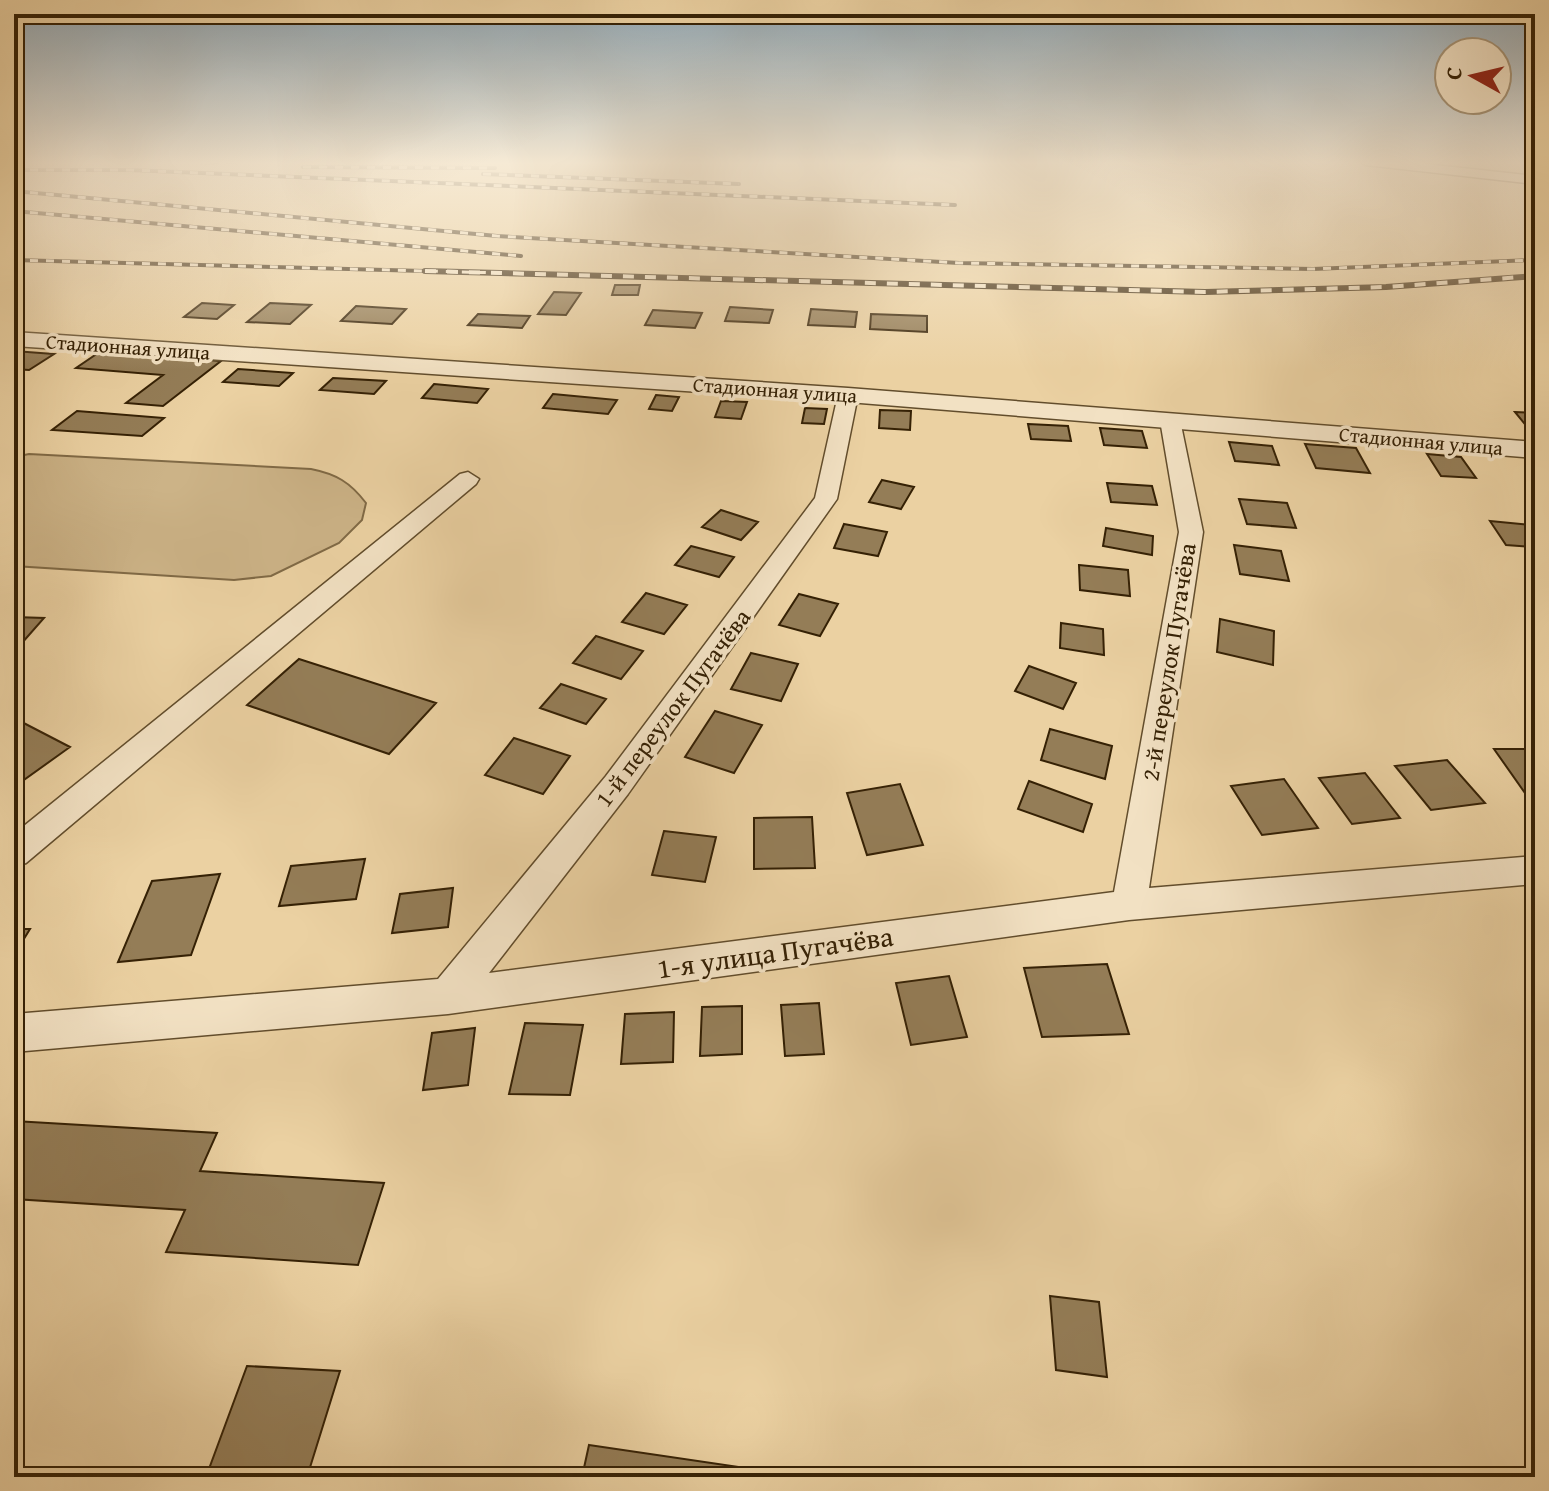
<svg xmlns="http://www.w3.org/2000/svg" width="1549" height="1491" viewBox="0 0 1549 1491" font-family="'Gentium Book Plus',serif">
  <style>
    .green { fill: #ccb387; stroke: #806a46; stroke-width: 2 }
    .building { fill: #947d57; stroke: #352105; stroke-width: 2 }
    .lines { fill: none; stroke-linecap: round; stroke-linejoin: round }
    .minor-casing { stroke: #624d2c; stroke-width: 3 }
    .tertiary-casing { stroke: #624d2c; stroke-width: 3 }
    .minor { fill: #f2e1c3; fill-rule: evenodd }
    .tertiary { fill: #f2e1c3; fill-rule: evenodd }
    .rail-far1-casing { stroke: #352105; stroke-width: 4 }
    .rail-casing { stroke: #352105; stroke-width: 6 }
    .rail-far1 { stroke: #f2e1c3; stroke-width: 3; stroke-dasharray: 8; stroke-linecap: butt }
    .rail { stroke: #f2e1c3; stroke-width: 4; stroke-dasharray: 11; stroke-linecap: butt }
    .labels { text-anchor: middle; stroke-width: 7; stroke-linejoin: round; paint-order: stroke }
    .far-street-label { font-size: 20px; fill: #352105; stroke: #f2e1c3 }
    .street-label { font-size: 24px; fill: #352105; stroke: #f2e1c3 }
    .near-street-label { font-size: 28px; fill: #352105; stroke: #f2e1c3 }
  </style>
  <rect width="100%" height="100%" fill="#ebd1a2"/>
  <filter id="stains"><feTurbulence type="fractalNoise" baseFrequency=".0025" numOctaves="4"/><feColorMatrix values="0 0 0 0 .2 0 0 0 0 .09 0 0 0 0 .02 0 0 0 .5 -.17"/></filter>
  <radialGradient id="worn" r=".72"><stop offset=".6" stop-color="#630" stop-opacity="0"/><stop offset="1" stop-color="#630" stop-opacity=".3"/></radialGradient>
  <path class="green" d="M29 454 311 469C336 474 350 482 366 503L362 520 339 543 271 576 234 580 14 566V457Z"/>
  <path class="building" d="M615 285H640L638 295H612Z
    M554 292 581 293 566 315 538 314Z
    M202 303 234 305 217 319 184 317Z
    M270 303 311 305 290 324 247 322Z
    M356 306 406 309 392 324 341 321Z
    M730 307 773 310 769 323 725 321Z
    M811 309 857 312 855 327 808 325Z
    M653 310 702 313 695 328 645 325Z
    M478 314 530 316 522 328 468 325Z
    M871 314 927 316V332L870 329Z
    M14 351 54 354 29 370 14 369Z
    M101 351 221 361 163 406 126 403 163 375 76 368Z
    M238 369 293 373 279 386 223 382Z
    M333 378 386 381 374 394 320 390Z
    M434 384 488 389 477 403 422 398Z
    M553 394 617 400 608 414 543 408Z
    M656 395 679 397 672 411 649 409Z
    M721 401 747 402 741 419 715 417Z
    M805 408 827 409 824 424 802 423Z
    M880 410 911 411 910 430 879 428Z
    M77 411 164 418 142 436 52 430Z
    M1515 412 1535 413V428H1528Z
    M1028 424 1068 426 1071 441 1031 439Z
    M1100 428 1142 431 1147 448 1104 445Z
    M1229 442 1272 446 1279 465 1235 461Z
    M1305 444 1356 448 1370 473 1316 468Z
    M1427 454 1461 457 1476 478 1441 476Z
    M882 480 914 487 901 509 869 502Z
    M1107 483 1152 486 1157 505 1111 502Z
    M1239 499 1287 503 1296 528 1247 524Z
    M721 510 758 522 741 540 702 527Z
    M1490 521 1531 525 1535 531V547L1506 545Z
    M844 524 887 532 878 556 834 548Z
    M1106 528 1153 536 1152 555 1103 546Z
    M1234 545 1281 551 1289 581 1240 574Z
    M691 546 734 557 719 577 675 565Z
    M1079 565 1128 570 1130 596 1080 590Z
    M646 593 687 605 664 634 622 622Z
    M799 594 838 604 820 636 779 625Z
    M14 617 44 618 14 652Z
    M1220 619 1274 631 1273 665 1217 652Z
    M1061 623 1103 629 1104 655 1060 648Z
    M596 636 643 651 621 679 573 663Z
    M751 653 798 664 781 701 731 689Z
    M299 659 436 703 389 754 247 705Z
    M1029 666 1076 683 1063 709 1015 691Z
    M561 684 606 699 586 724 540 708Z
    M715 711 762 725 734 773 685 757Z
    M14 718 70 747 14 787Z
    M1050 729 1112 746 1105 779 1041 760Z
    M514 738 570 756 543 794 485 775Z
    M1494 749H1535V803H1532Z
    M1447 760 1485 803 1431 810 1395 766Z
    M1365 773 1400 818 1352 824 1319 778Z
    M1284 779 1318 828 1262 835 1231 786Z
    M1029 781 1092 804 1083 832 1018 809Z
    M900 784 923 845 867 855 847 793Z
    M812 817 815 868 754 869V818Z
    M664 831 716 837 705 882 652 875Z
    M365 859 356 899 279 906 291 866Z
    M220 874 191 955 118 962 152 881Z
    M453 888 448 927 392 933 400 894Z
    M14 929H30L14 955Z
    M1107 964 1129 1034 1042 1037 1024 968Z
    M949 976 967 1037 911 1045 896 983Z
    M819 1003 824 1054 785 1056 781 1005Z
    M742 1006V1054L700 1056 702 1007Z
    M674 1012 673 1062 621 1064 625 1014Z
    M525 1023 583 1025 570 1095 509 1094Z
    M475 1028 468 1085 423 1090 432 1033Z
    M14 1121 217 1133 200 1171 384 1183 358 1265 166 1252 185 1210 14 1199Z
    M1050 1296 1099 1302 1107 1377 1056 1370Z
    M247 1366 340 1371 307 1477H206Z
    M589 1445 799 1476V1477H582Z"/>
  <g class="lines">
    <g class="minor-casing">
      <path id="minor" d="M1360 161H1399L1535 176V184L1366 165Z
        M848 389 858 395 837 499 628 794 489 973 1114 892 1179 532 1160 420 1170 414 1180 420 1203 532 1149 888 1535 856V884L1129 920 448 1014 14 1052V1014L438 979 606 776 815 498 838 395Z
        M468 472 479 479 476 484 26 863 14 867V834L460 474Z"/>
    </g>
    <g class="tertiary-casing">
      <path id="tertiary" d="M14 332 848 388 1535 442V458L848 402 14 346Z"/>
    </g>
    <use href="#minor" class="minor"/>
    <use href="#tertiary" class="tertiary"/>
    <g class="rail-far1-casing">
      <path id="rail-far1" d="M1145 161 1195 163
        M202 163 246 161
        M303 167 495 168
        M14 170H130L955 205
        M483 174 739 184
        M14 191 497 236 959 263 1313 269 1535 260
        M14 211 521 256
        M14 260 500 273"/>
    </g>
    <g class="rail-casing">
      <path id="rail" d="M425 271 1205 292 1386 287 1535 276"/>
    </g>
    <use href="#rail-far1" class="rail-far1"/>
    <use href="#rail" class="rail"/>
  </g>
  <linearGradient id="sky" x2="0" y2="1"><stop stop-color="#90a8b7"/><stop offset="0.44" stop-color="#f6ead5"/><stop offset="1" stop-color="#f6ead5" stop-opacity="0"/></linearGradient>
  <rect width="1549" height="370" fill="url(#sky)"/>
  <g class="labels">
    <g class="far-street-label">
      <text transform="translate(128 347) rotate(4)" y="7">Стадионная улица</text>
      <text transform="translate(775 390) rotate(4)" y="7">Стадионная улица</text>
      <text transform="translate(1421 441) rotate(5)" y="7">Стадионная улица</text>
    </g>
    <g class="street-label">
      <text transform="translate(1169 662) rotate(-81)" y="8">2-й переулок Пугачёва</text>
      <text transform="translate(673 708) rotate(-53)" y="8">1-й переулок Пугачёва</text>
    </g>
    <g class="near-street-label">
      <text transform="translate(775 952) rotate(-8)" y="10">1-я улица Пугачёва</text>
    </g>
  </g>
  <rect width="1549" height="1491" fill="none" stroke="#ebd1a2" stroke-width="48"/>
  <rect x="16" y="16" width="1517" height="1459" fill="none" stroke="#352105" stroke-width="4"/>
  <rect x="24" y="24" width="1501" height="1443" fill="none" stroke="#352105" stroke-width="2"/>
  <g transform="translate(1473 76) rotate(278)"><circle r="38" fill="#f2e1c3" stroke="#a69477" stroke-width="2"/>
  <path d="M0-6L14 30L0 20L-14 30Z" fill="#8f2418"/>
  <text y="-12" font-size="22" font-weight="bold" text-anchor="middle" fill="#352105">С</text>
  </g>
  <rect width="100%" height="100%" filter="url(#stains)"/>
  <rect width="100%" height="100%" fill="url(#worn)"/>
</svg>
